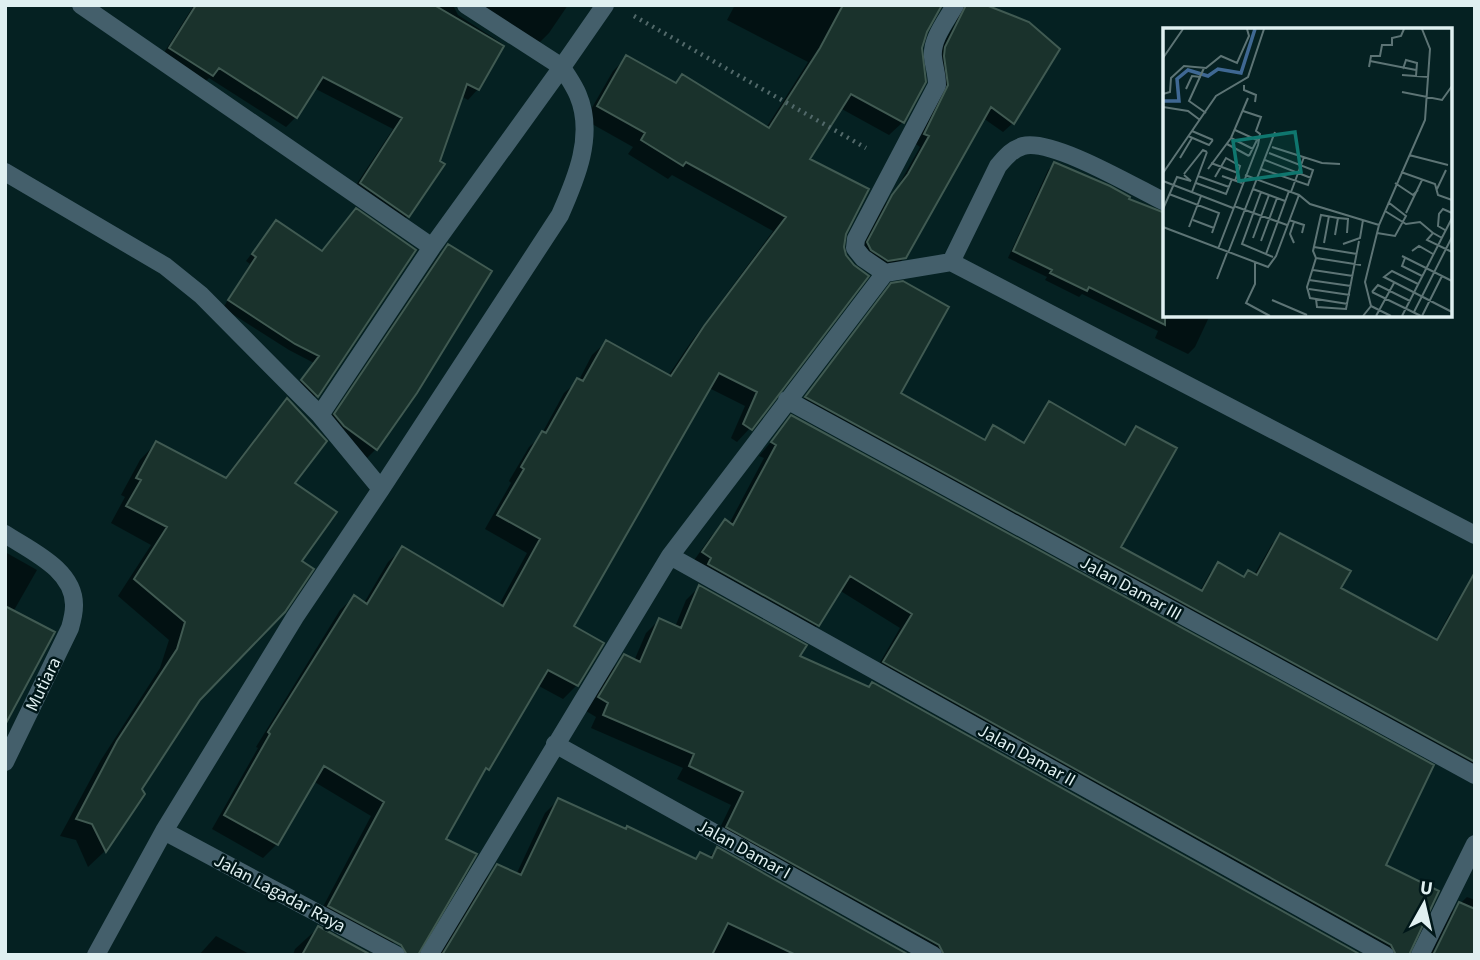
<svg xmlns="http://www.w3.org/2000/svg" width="1480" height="960" viewBox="0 0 1480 960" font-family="'Source Sans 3',sans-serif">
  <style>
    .shadow { fill: #0007 }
    .building { fill: #1a322c; stroke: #405a52; stroke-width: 2 }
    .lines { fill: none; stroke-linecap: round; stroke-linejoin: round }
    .path { stroke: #52696a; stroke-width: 4.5; stroke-dasharray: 2 5; stroke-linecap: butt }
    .minor { stroke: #445f6b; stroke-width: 18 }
    .labels { text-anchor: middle; stroke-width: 5; stroke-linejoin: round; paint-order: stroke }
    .street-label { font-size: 18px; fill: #e0f0f1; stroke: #001719 }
    .inset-river { fill: none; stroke: #3f6893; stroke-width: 3.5 }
    .inset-road { fill: none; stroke: #5d7475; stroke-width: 2 }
    .view { fill: #0f766e; fill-opacity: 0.15; stroke: #0f766e; stroke-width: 3.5 }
    .inset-edge { fill: none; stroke: #e0f0f1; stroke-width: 3.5 }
  </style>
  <rect width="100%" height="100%" fill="#052122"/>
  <path class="shadow" d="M194 5H453L458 15 503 44 478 89 468 100 461 96 438 161 442 164 408 216 397 226 350 194 393 129 314 88 296 117 286 127 209 78 202 85 160 59Z
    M461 5H568L549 33 539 43 513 25 505 33Z
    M735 5H941L925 32 903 122 889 135 840 108 807 160 750 428 737 442 731 438 745 406 709 388 572 627 602 643 577 685 563 699 537 685 487 769 478 778 444 840 395 941 381 955 316 920 371 816 313 781 277 844 263 858 212 829 258 748 256 747 340 610 354 597 364 603 388 562 402 549 499 605 527 553 485 529 511 483 509 481 529 447 540 437 564 393 579 380 592 355 606 342 668 376 691 342 773 231 672 175 668 179 628 154 633 147 585 120 613 71 626 58 674 84 682 76 766 128 808 62 727 20Z
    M955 5H981L1013 123 1003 132 983 118 905 257 895 267 858 255 883 207 898 186 920 147 916 144 941 47 956 22Z
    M1054 164 1126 200 1165 215V315H1210L1195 347 1188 354 1155 338 1158 331 1082 294 1079 297 1045 280 1047 277 1008 258 1048 170Z
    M276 222 321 253 414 250 311 402 296 387 314 363 289 350 223 308 250 264 246 261Z
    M449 246 376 449 367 458 326 424 439 255Z
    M883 295 899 394 982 441 993 428 1022 444 1041 412 1049 403 1123 445 1137 428 1119 548 1200 591 1210 573 1219 564 1242 578 1248 572 1254 575 1272 544 1280 536 1339 589 1435 641 1451 611 1460 602 1475 610V774L798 406Z
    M287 401 293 483 199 699 139 789 142 794 105 851 88 867 76 840 60 836 101 760 160 668 169 640 118 596 151 545 111 523 125 497 121 495 140 460 156 443 224 479 271 417Z
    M792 417 1384 865 1407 955H1372L872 676 900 628 839 590 818 625 804 638 690 566 712 535 725 522 729 524 764 458 759 456Z
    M5 552 37 570 13 612 5 719Z
    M699 587 798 657 868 688 872 684 985 955H920L714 840 731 805 677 779 683 768 591 728 596 717 586 711 612 669 625 656 634 661 646 633 659 620 675 627 686 600Z
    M558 800 694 860 700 854 708 858 717 849 906 955H444L440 953 485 879 498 866 516 875 545 813Z
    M1467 897 1475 900V955H1428L1446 917Z
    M318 928 368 955H293L295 949Z
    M216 936 251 955H199Z"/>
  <path class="building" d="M196 5H434L504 46 479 90 467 84 440 161 445 164 409 217 360 183 402 118 323 77 297 118 219 68 213 76 169 48Z
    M843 5H942L927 32 922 48 926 82 904 123 851 94 810 159 869 189 846 234 844 247 846 255 854 265 869 276 752 430 743 424 757 392 719 373 574 626 604 643 578 686 548 670 489 770 486 768 446 839 477 854 418 955H407L401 945 328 906 384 802 324 766 278 845 224 815 270 734 268 732 354 595 367 604 402 546 503 606 540 539 497 515 524 469 521 467 542 431 546 433 577 378 583 381 606 340 671 376 704 326 786 217 686 162 683 166 641 140 645 133 597 106 626 55 676 83 682 74 769 128 820 48Z
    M966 5H986L1029 22 1060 49 1014 124 991 107 906 258 888 261 871 250 867 242 892 195 908 174 929 136 924 134 948 85 944 56 945 47Z
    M1054 162 1110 186 1130 197 1129 199 1165 213V325L1089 287 1087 291 1050 273 1052 270 1013 251Z
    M356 208 416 250 318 397 301 380 319 356 295 344 228 300 256 257 252 254 276 220 322 251Z
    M448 244 492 271 417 393 377 450 344 426 334 414Z
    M903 281 949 307 901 393 985 440 993 425 1024 443 1049 401 1125 445 1136 426 1177 448 1121 547 1202 591 1218 562 1244 577 1248 570 1257 575 1280 533 1351 571 1341 588 1437 640 1475 572V762L805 397 891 283Z
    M287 398 327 441 295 483 337 512 302 561 314 569 285 612 200 700 142 789 145 794 106 852 92 824 76 819 117 741 177 649 185 622 134 579 167 527 126 506 141 480 136 478 156 441 226 478Z
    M791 415 1434 765 1386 865 1439 891 1409 955H1396L1391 945 883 662 912 614 850 576 819 626 708 564 711 558 702 552 725 519 733 525 776 445 771 442Z
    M699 585 807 645 800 656 869 687 872 682 1361 955H944L939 945 726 827 743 792 689 766 694 754 603 715 608 703 598 697 624 654 640 662 659 618 681 628Z
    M5 606 55 632 5 725Z
    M558 798 626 829 627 826 696 859 700 852 712 858 717 847 909 955H796L728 923 712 955H442L497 864 521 875Z
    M1459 902 1475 909V955H1433Z
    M318 926 371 955H302Z"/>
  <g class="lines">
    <path class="path" d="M634 16 866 148"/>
    <path class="minor" d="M81 5 432 247
      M5 172 165 266 201 295 320 415 381 489
      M951 262 998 166C1005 158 1012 149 1023 146 1052 138 1136 188 1165 202
      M885 273 863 258 855 248 856 239 937 85C937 74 934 67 933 57 931 39 947 20 955 5
      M787 400 1475 775
      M320 415 432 247 562 67 466 5
      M5 534C31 551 75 570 74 606 74 613 72 621 70 628L5 762
      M670 556 1385 955
      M555 744 933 955
      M164 831 396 955
      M96 955 164 831 295 617 381 489 560 215C576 179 595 135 578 95 574 85 567 76 562 67L605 5
      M429 955 670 556 885 273 951 262 1475 535
      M1420 955 1475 844"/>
  </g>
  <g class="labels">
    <g class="street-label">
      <text transform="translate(1131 588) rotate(29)" y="6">Jalan Damar III</text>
      <text transform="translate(43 684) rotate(-64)" y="6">Mutiara</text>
      <text transform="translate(1027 755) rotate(29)" y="6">Jalan Damar II</text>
      <text transform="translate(744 849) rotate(29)" y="6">Jalan Damar I</text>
      <text transform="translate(280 893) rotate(28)" y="6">Jalan Lagadar Raya</text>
    </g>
  </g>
  <g transform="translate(1163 28)">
    <rect width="289" height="289" fill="#052122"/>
    <path class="inset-river" d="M0 73H16L14 51 25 42 45 48 55 41 78 45 92 1"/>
    <path class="inset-road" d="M0 30 20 1M207 33 253 42M206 39 208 28H217L219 17H229V10L238 8 241 1M41 40 26 73 43 85M240 41 243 32 254 35 253 48M239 47 266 49M81 57V62L93 67 92 74M23 61 29 48 38 49M239 64 279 72 289 58M0 66 7 64 8 50 21 38 43 40 58 28 74 35 86 8 84 1M0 79 25 83 37 92M72 102 94 112 86 128M29 103 50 112M25 108 46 117 50 112M68 110 90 121M64 116 86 128M109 119 159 135 177 136M246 127 285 137M17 130 29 110M102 132 148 150M48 135 75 145M45 141 68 110 85 70M98 141 145 157 150 142 106 125M238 144 272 156 275 167 289 172M0 145 53 68 85 49 101 1M21 146 40 122 44 124M82 147 136 167 147 176 216 197M35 148 66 159M59 148 79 155M52 149 63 130 77 138 72 153M0 153 70 180M33 155 63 166 69 151M232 155 250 167 255 162M90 161 122 173M274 161 283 142M29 164 44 124M98 164 79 216 110 229M128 164 141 129M6 166 56 185 49 205M71 178 124 197M0 181 14 149 28 153 21 147M222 183 243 196 257 194 270 205M243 185 259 152M175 190 185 191 184 205M30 192 51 200M126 192 141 197 139 205M0 199 105 239 113 228 136 167M26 199 38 168M282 202 275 198 276 186 280 181 289 185M214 205 232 208 243 188 225 174M172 207 175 190 158 187 150 223 153 230 144 259 147 270 185 276M90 210 106 167M279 210 270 205 264 212 289 224M98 213 114 170M131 215 127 206 131 194M161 215 166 188M180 216 197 210 200 192M151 219 194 226M55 221 95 117 97 106 93 103 98 89 80 83M249 223 256 218 270 226M65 225 112 104M103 226 126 163M239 228 289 253M153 230 198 237M242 230 239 238 259 248M92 234V256L83 275 107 288M150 242 190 248M54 251 64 225M146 252 188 258M255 256 229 243 221 249 289 284M146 261 187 267M209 264 258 288M209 264 215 257 247 273M153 271 154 279 183 281 196 213M109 272 144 287M208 278 228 288M251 284 289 209M200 288 208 278 202 254 216 197 262 92 267 21 259 1M213 288 231 255M239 288 289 190M259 288 279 248"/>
    <path class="view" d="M132 104 138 144 76 153 70 113Z"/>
    <rect width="289" height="289" class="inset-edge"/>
  </g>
  <rect width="1480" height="960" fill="none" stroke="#e0f0f1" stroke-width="14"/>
  <g transform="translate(1424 904) rotate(8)" stroke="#001719" stroke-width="5" paint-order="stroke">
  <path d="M0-5L12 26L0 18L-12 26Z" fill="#e0f0f1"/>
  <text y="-10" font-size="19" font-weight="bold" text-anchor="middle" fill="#e0f0f1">U</text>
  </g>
</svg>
